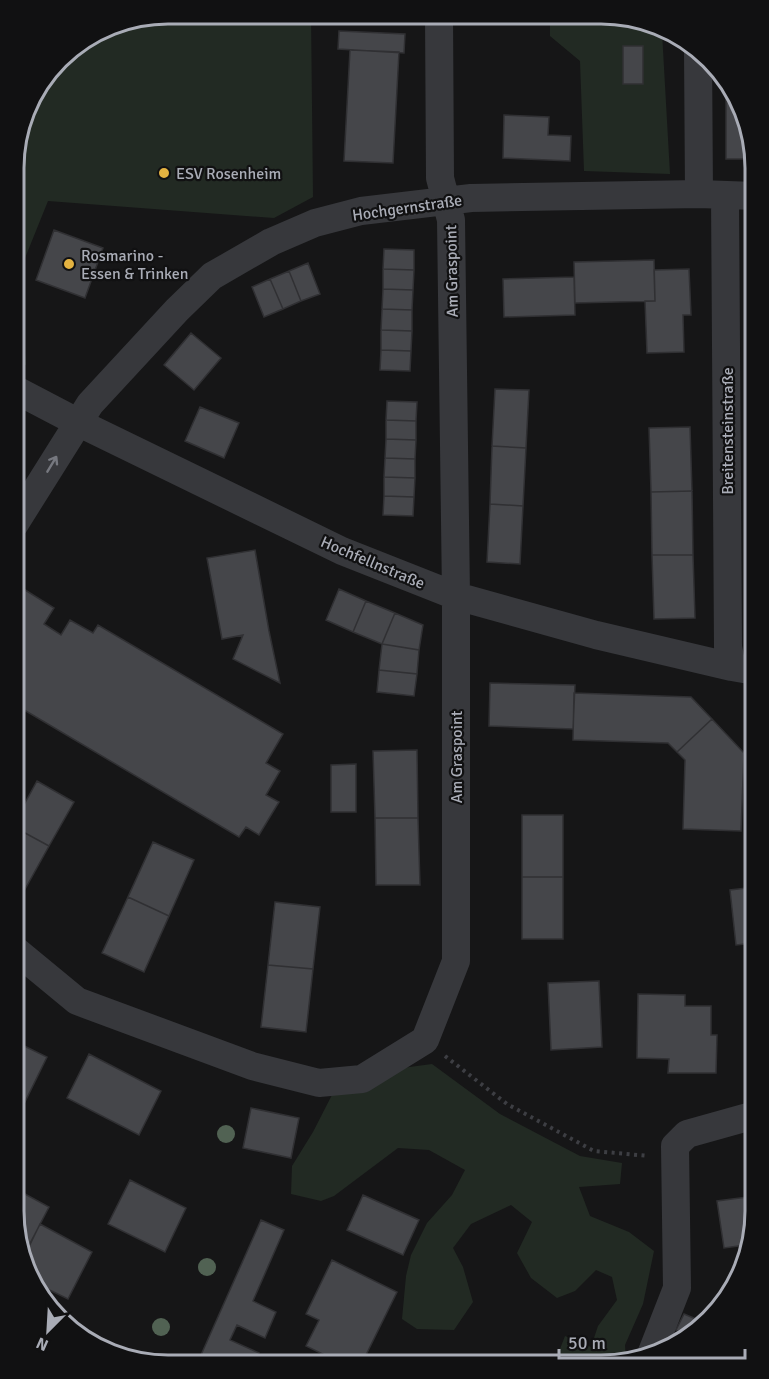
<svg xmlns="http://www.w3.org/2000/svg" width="769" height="1379" viewBox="0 0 769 1379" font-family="Signika,sans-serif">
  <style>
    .green { fill: #222a23 }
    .building { fill: #45464a; stroke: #303033; stroke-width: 1.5 }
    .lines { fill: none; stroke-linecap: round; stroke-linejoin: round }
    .path { stroke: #3d3e43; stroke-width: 4; stroke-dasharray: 3 4.5; stroke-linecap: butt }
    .minor { stroke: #37383c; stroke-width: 28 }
    .tree { fill: #516253 }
    .oneway { stroke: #76787f }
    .poi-dot { fill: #e4b341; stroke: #111112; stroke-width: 2 }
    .labels { text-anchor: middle; stroke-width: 4.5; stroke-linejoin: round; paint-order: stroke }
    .poi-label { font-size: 16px; fill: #a9acb6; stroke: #111112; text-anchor: start }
    .street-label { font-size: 16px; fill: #a9acb6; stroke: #111112 }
    .rim { fill: none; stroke: #a9acb6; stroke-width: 3 }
  </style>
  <rect width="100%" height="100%" fill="#161617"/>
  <path class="green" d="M168 14H311L313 197 274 218 48 201 19 273 26 365 15 361V148L30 99 66 52 109 25Z
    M550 16H631L662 32 670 174 584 171 580 61 550 36Z
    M432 1064 500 1114 580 1156 622 1163 620 1184 579 1187 590 1216 629 1232 654 1251 643 1304 625 1345 626 1361C603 1365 578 1369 555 1362L565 1336 591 1347 598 1326 617 1300 612 1277 596 1270 575 1291 557 1298 531 1278 517 1253 532 1222 511 1205 471 1224 453 1248 463 1267 473 1302 454 1330 417 1329 402 1319 406 1276 411 1255 427 1223 452 1195 465 1170 429 1150 398 1148 334 1196 321 1201 291 1194 292 1166 313 1132 334 1091 395 1069Z"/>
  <path class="building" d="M469 15 512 16V20L469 19Z
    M339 31 405 34 404 53 338 49Z
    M623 46H643V84H623Z
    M350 50 399 52 393 163 344 161Z
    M726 90 747 118 754 159H726Z
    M504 115 549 117 548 135 571 136 570 161 503 158Z
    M54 230 103 248 85 298 36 280Z
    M384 249 414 250V270L383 269Z
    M654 260 655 301 575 303 574 262Z
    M308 263 320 294 301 301 289 271Z
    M383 269 414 270 413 290 383 289Z
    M689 269 691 315H683L684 352 647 353 645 301H655L654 270Z
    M289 271 301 301 283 309 270 279Z
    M574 277 575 315 504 317 503 279Z
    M270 279 283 309 264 317 252 287Z
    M383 289 413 290 412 310 382 309Z
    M382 309 412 310V331L381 330Z
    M381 330 412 331 411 351 381 350Z
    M191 333 221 358 194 390 164 365Z
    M381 350 411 351 410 371 380 370Z
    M495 389 529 390 526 448 492 446Z
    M387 401 417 402 416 421 386 420Z
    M200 407 239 423 224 458 185 441Z
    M386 420 416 421V440L386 439Z
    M690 427 692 491 651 492 649 428Z
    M386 439 416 440 415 459 385 458Z
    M492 446 526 448 523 506 490 504Z
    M385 458 415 459V478L384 477Z
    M384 477 415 478 414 497 384 496Z
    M692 491 693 555H652L651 492Z
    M384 496 414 497 413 516 383 515Z
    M490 504 523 506 520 564 487 562Z
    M255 550 269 631 280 683 233 659 243 635 222 639 207 558Z
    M652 555H693L695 618 654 619Z
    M22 588 54 608 44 624 61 635 70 620 93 633 98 625 283 734 266 763 280 771 266 795 279 802 259 835 246 827 239 837 14 704V602Z
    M339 589 366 601 353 632 326 620Z
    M366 601 395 613 382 644 353 632Z
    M395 613 423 625 419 650 382 644Z
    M382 644 419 650 417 674 379 670Z
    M379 670 417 674 414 696 377 692Z
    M490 683 575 685 573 729 489 726Z
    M574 693 691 697 712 719 677 752 668 743 573 740Z
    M712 719 744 753 741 831 683 829 685 760 677 752Z
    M417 750 418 818H375L373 751Z
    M356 764V812H331V765Z
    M37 781 74 802 49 846 14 827V823Z
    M522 815H563V877H522Z
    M375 818H418L420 885H376Z
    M14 827 49 846 24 891 14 886Z
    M153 842 194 860 169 916 128 897Z
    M522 877H563V939H522Z
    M755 887V943L736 945 730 890Z
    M128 897 169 916 144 972 102 953Z
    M275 902 320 907 313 969 268 965Z
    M268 965 313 969 306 1032 261 1027Z
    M599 981 602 1047 551 1050 548 983Z
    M638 994 685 995V1006H711V1035H717L716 1073H668L669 1059 637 1058Z
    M14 1041 47 1057 20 1112 14 1109Z
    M89 1054 161 1091 139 1135 67 1098Z
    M251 1108 299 1118 291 1158 243 1148Z
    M130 1180 186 1208 165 1252 108 1224Z
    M14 1188 49 1207 26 1251 20 1248 14 1211Z
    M363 1195 419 1220 403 1255 347 1230Z
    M755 1196V1221L746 1245 724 1248 717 1201Z
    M261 1220 284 1230 253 1301 276 1312 265 1338 237 1325 230 1340 259 1353 254 1364H197Z
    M40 1224 92 1252 68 1299 39 1285 22 1261Z
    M332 1260 397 1292 361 1365H345L306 1346 319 1320 306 1314Z
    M684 1314 701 1321 684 1334 676 1330Z"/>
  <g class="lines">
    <path class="path" d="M445 1056 507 1104 594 1151 649 1156"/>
    <path class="minor" d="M698 50 699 194
      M725 195 728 647 732 667
      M14 389 77 422 342 551 456 596 596 635 732 667 755 671
      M14 525 90 404 177 310 212 276 271 242 315 223 361 211 471 198 699 194 755 196
      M14 949 77 1001 252 1066 319 1083 362 1079 425 1040 456 961V596L451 220 440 178 439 15
      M650 1357 677 1288 675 1146 687 1134 755 1115"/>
  </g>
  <g class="tree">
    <circle cx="226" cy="1134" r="9"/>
    <circle cx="207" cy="1267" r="9"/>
    <circle cx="161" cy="1327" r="9"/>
  </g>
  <defs><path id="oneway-shaft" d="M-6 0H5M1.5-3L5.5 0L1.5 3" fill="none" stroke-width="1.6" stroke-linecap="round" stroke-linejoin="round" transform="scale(1.5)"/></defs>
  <use class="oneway" href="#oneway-shaft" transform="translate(52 464) rotate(-59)"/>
  <g class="poi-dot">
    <circle cx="164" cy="173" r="6"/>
    <circle cx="69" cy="264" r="6"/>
  </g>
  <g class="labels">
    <g class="poi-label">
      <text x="176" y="179">ESV Rosenheim</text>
      <text x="81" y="261">Rosmarino -<tspan x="81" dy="18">Essen &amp; Trinken</tspan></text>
    </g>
    <g class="street-label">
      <text transform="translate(407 207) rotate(-8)" y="6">Hochgernstraße</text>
      <text transform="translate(451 271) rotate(-91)" y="6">Am Graspoint</text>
      <text transform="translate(727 431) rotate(-90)" y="6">Breitensteinstraße</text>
      <text transform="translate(373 562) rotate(23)" y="6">Hochfellnstraße</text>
      <text transform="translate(456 757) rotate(-90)" y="6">Am Graspoint</text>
    </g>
  </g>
  <path d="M0 0H769V1379H0ZM168 24H601A144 144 0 0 1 745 168V1211A144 144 0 0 1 601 1355H168A144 144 0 0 1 24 1211V168A144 144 0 0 1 168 24Z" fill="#111112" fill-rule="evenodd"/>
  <path class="rim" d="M168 24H601A144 144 0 0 1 745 168V1211A144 144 0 0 1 601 1355H168A144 144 0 0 1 24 1211V168A144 144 0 0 1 168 24Z"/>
  <g transform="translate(48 1331) rotate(204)" stroke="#111112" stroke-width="4.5" paint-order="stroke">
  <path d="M0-4.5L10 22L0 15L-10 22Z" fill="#a9acb6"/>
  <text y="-9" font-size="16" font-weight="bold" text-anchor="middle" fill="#a9acb6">N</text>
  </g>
  <path d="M559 1349v9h186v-9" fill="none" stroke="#a9acb6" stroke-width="3"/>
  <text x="568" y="1349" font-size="18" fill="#a9acb6" stroke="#111112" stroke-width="4.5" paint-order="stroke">50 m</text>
</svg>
